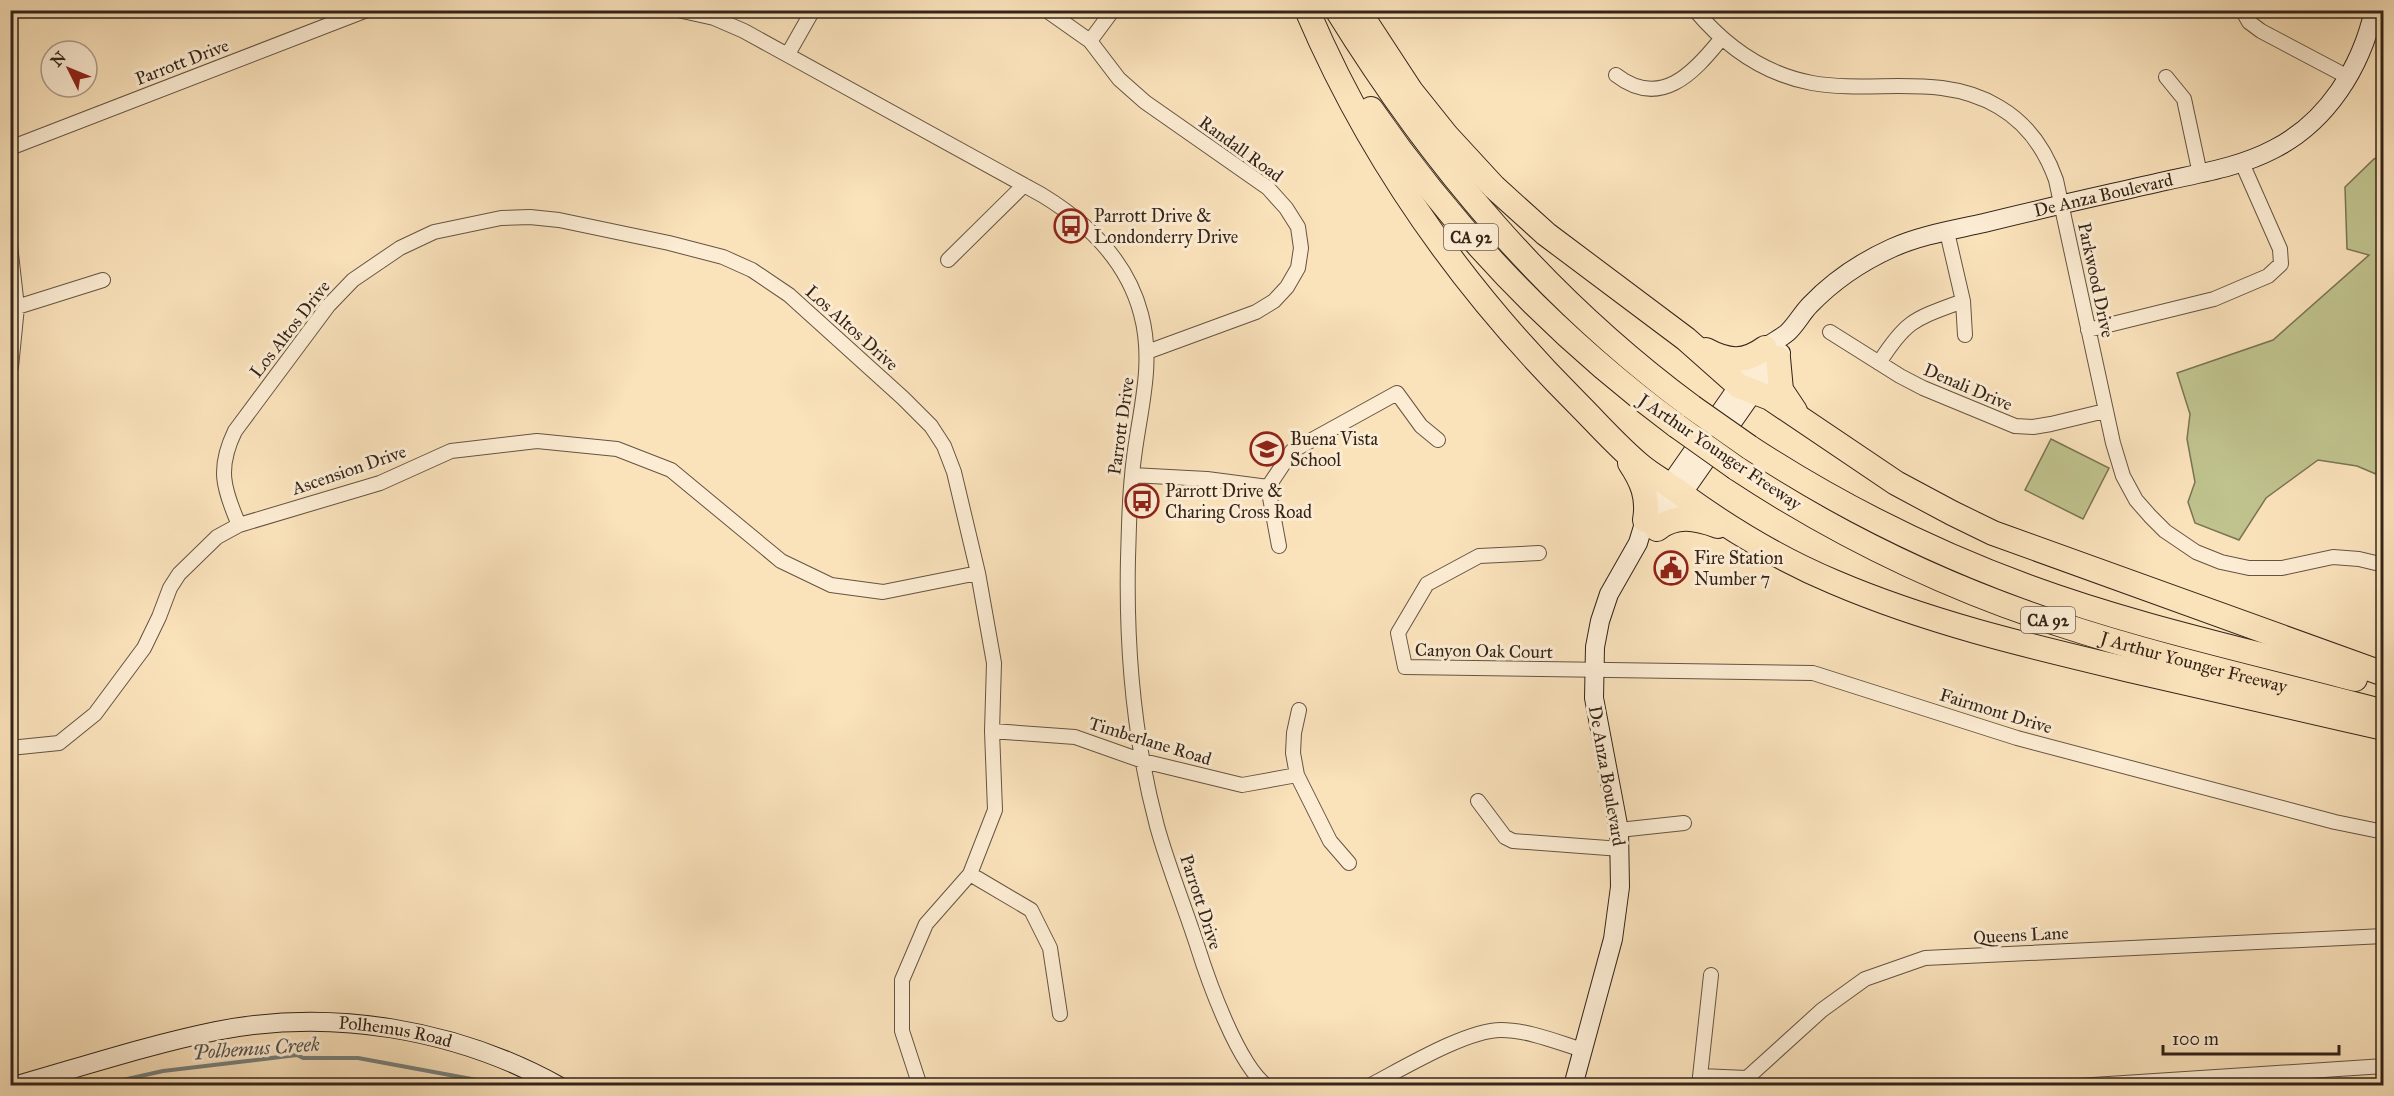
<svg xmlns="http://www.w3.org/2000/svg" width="2394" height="1096" viewBox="0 0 2394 1096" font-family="'IM FELL Great Primer',serif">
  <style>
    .green { fill: #c0c38e; stroke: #7a7454; stroke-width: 1.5 }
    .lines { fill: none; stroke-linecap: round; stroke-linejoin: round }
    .stream { stroke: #767f7b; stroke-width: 4 }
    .street-casing { stroke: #655442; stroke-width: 16 }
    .secondary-casing { stroke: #33241a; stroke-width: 20 }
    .highway-casing { stroke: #33241a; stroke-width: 26 }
    .street { stroke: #fcecd3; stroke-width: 14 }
    .secondary { stroke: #fcecd3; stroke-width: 18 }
    .highway { stroke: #fae2bb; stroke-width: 24 }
    .highway-bridge-casing { stroke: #33241a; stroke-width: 26; stroke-linecap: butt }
    .highway-bridge { stroke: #fae2bb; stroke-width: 24 }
    .labels { text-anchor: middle; stroke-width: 6; stroke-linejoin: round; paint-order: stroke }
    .shield { fill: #fcecd3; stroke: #6f6052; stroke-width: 1.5 }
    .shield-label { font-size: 16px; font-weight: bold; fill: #33241a }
    .street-label { font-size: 18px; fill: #33241a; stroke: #fcecd3 }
    .poi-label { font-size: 18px; fill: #33241a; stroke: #fcecd3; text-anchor: start }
    .water-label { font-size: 20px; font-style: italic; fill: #55514a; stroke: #fcecd3 }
  </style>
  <rect width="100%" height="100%" fill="#fae2bb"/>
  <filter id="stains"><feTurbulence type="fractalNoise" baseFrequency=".00333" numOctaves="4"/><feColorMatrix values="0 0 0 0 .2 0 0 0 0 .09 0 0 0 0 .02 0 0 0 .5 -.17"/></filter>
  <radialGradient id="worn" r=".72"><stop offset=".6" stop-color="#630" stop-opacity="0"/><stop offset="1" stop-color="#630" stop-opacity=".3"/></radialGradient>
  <path class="green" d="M2383 155V477L2357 466 2318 460 2266 498 2239 540 2195 523 2188 502 2195 482 2187 439 2190 414 2177 373 2273 340 2369 255 2347 249 2345 187 2374 159Z
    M2051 439 2109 468 2083 519 2025 490Z"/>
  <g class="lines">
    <path class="stream" d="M96 1086 163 1071 297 1055 303 1058H358L477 1080 489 1086"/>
    <g class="street-casing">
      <path id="street" d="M678 10 714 18 744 31 1042 195C1088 223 1127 260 1141 314 1156 369 1136 421 1132 476 1129 503 1129 531 1128 558 1126 647 1134 740 1157 826 1168 866 1184 905 1197 945 1208 980 1238 1065 1267 1086
        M1046 10 1090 41 1119 79 1145 102 1268 188 1286 208 1298 227 1301 248 1298 268 1287 287 1274 301 1256 312 1147 352
        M1695 10C1726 47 1764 74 1812 83 1875 94 1941 72 1999 107 2028 124 2045 149 2056 180L2113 443 2123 476 2136 500 2150 516 2165 531 2196 552 2221 562 2249 568H2282L2333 557 2359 559 2384 565
        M2242 10 2249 22 2261 31 2348 77
        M1090 41 1113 10
        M788 54 813 10
        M1616 75C1660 109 1693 74 1721 39
        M2166 77 2184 99 2200 174
        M10 148 367 10
        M10 245 17 307 11 367
        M948 260 1024 185
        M1963 301 1965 335
        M17 307 103 280
        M2088 330 2214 299 2268 276 2281 264 2280 249 2242 163
        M1830 332 1900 376 1923 388 2015 426 2033 427 2051 424 2105 411
        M1879 363C1907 319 1915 319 1963 301L1947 232
        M1132 475 1207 479 1268 487
        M239 525C223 488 217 468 235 431L328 306 353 280 400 248 434 232 501 218 530 217 559 220 669 243 723 257 752 270 789 295 903 398 931 426 944 446 954 472 978 573 994 663 992 731 995 810 970 874 926 924 902 980V1031L918 1080 922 1086
        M1279 546 1268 487 1292 451 1397 393 1421 426 1438 440
        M1539 553 1479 556 1427 584 1398 633 1405 667 1813 673 2017 738 2335 822 2384 832
        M1299 710 1294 733 1293 753 1297 775 1330 841 1349 863
        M992 731 1075 737 1143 761 1242 785 1297 775
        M10 748 59 743 95 714 144 648 159 617 170 588 179 574 217 537 239 525 380 483 451 451 537 441 617 449 671 470 781 561 831 585 883 592 978 573
        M1478 801 1505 837 1513 841 1621 849
        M1619 830 1684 823
        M970 874 1031 910 1050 948 1060 1014
        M1700 1076 1747 1078 1822 1010 1865 979 1925 958 2384 936
        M1369 1086C1402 1069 1466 1030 1501 1030 1528 1030 1557 1042 1583 1050
        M1699 1086 1711 975
        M2078 1086 2384 1066"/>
    </g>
    <g class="secondary-casing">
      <g id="secondary">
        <path d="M1659 527 1781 353"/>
        <path id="s1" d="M14 1086C81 1067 148 1045 216 1031 332 1008 456 1029 559 1086"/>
        <path id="s2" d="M1573 1086 1613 939 1620 887 1619 830 1594 698 1595 647 1600 621 1609 594 1638 543 1645 520 1765 348C1772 342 1780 339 1787 333 1796 325 1802 313 1810 305 1834 280 1861 262 1892 248 1921 235 1953 230 1984 223 2044 208 2104 195 2165 181 2201 173 2240 167 2274 149 2327 122 2361 68 2374 10"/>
      </g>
    </g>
    <g class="highway-casing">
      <g id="highway">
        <path d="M1307 10C1370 158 1464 290 1577 403 1598 424 1618 447 1641 466 1653 476 1667 483 1680 493 1728 528 1779 559 1834 582 1930 623 2029 646 2130 670 2214 689 2299 709 2384 728"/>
        <path d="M1337 10C1433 165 1545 298 1692 407"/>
        <path d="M1358 10 1411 91 1447 136 1494 187 1546 234 1686 339 1739 386 1770 398 1896 483 1952 513 1993 533 2384 674"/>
        <path d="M1371 109C1455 231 1558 338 1677 426"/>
        <path d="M1706 350C1728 362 1745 363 1765 348"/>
        <path d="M1778 358 1781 390 1795 411"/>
        <path d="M1749 447C1836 504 1930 551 2028 587 2134 626 2246 650 2355 679"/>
        <path d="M1630 463C1642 481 1649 497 1645 520"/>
        <path id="s3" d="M1736 468C1836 534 1945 587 2059 624 2165 659 2275 683 2384 712"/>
        <path d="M1657 529C1676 514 1696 518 1718 526"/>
      </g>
    </g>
    <use href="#street" class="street"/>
    <use href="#secondary" class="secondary"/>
    <use href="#highway" class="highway"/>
    <g class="highway-bridge-casing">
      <path id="highway-bridge" d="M1692 407 1749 447
        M1677 426 1736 468"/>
    </g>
    <use href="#highway-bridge" class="highway-bridge"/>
  </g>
  <defs>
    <g id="bus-ring" transform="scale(1.725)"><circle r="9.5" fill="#fcecd3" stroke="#8f2418" stroke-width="1.5"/><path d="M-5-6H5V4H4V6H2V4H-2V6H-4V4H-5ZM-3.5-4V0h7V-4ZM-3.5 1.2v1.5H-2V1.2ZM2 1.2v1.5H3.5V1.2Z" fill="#8f2418"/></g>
    <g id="school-ring" transform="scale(1.725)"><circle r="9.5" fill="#fcecd3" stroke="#8f2418" stroke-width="1.5"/><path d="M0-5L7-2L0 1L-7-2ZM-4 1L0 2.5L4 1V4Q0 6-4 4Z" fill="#8f2418"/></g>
    <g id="civic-ring" transform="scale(1.725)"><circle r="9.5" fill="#fcecd3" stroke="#8f2418" stroke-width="1.5"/><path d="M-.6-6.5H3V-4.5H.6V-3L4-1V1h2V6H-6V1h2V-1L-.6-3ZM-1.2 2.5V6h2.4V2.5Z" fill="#8f2418"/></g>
  </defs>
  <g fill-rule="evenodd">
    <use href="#bus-ring" x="1071" y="226"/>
    <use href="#school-ring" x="1267" y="449"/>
    <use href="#bus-ring" x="1142" y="501"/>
    <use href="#civic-ring" x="1671" y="568"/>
  </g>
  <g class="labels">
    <g class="shield">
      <rect x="1444" y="224" width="54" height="26" rx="4.5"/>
      <rect x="2021" y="607" width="54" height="26" rx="4.5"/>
    </g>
    <g class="shield-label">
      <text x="1471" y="243">CA 92</text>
      <text x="2048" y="626">CA 92</text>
    </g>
    <g class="street-label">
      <text transform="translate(182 62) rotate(-21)" y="6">Parrott Drive</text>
      <text transform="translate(1241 149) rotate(36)" y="6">Randall Road</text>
      <text dy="6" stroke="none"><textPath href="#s2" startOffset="1176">De Anza Boulevard</textPath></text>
      <text transform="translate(2096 280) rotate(78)" y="6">Parkwood Drive</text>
      <text transform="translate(852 328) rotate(42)" y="6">Los Altos Drive</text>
      <text transform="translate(290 329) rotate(-52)" y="6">Los Altos Drive</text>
      <text transform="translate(1968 387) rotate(23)" y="6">Denali Drive</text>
      <text transform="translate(1121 426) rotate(-82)" y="6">Parrott Drive</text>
      <text transform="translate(1720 452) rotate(34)" y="6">J Arthur Younger Freeway</text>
      <text transform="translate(349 470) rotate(-19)" y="6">Ascension Drive</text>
      <text transform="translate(1484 651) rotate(1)" y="6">Canyon Oak Court</text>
      <text dy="6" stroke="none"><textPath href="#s3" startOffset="500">J Arthur Younger Freeway</textPath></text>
      <text transform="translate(1996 711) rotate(17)" y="6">Fairmont Drive</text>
      <text transform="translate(1150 741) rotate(17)" y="6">Timberlane Road</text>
      <text transform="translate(1607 776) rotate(80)" y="6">De Anza Boulevard</text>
      <text transform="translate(1201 902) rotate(72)" y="6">Parrott Drive</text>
      <text transform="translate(2021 935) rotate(-3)" y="6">Queens Lane</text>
      <text dy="6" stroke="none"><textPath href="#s1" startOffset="390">Polhemus Road</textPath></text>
    </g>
    <g class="poi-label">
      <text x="1094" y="222">Parrott Drive &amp;<tspan x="1094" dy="21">Londonderry Drive</tspan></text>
      <text x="1290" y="445">Buena Vista<tspan x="1290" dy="21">School</tspan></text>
      <text x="1165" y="497">Parrott Drive &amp;<tspan x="1165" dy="21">Charing Cross Road</tspan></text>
      <text x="1694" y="564">Fire Station<tspan x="1694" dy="21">Number 7</tspan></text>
    </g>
    <g class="water-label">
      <text transform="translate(256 1048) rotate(-4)" y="7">Polhemus Creek</text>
    </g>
  </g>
  <rect width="2394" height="1096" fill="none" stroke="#fae2bb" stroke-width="36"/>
  <rect x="12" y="12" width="2370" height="1072" fill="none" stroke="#33241a" stroke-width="3"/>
  <rect x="18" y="18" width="2358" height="1060" fill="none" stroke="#33241a" stroke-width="1.5"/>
  <g transform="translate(69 69) rotate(313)"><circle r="28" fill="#fcecd3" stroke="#ac9c89" stroke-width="1.5"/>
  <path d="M0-4.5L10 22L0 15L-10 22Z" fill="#8f2418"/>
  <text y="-9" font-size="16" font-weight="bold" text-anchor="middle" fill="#33241a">N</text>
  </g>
  <path d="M2163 1045v9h176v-9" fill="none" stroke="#33241a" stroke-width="3"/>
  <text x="2172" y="1045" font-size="18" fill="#33241a" stroke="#fcecd3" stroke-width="4.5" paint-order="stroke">100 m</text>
  <rect width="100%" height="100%" filter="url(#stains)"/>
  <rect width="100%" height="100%" fill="url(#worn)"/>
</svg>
